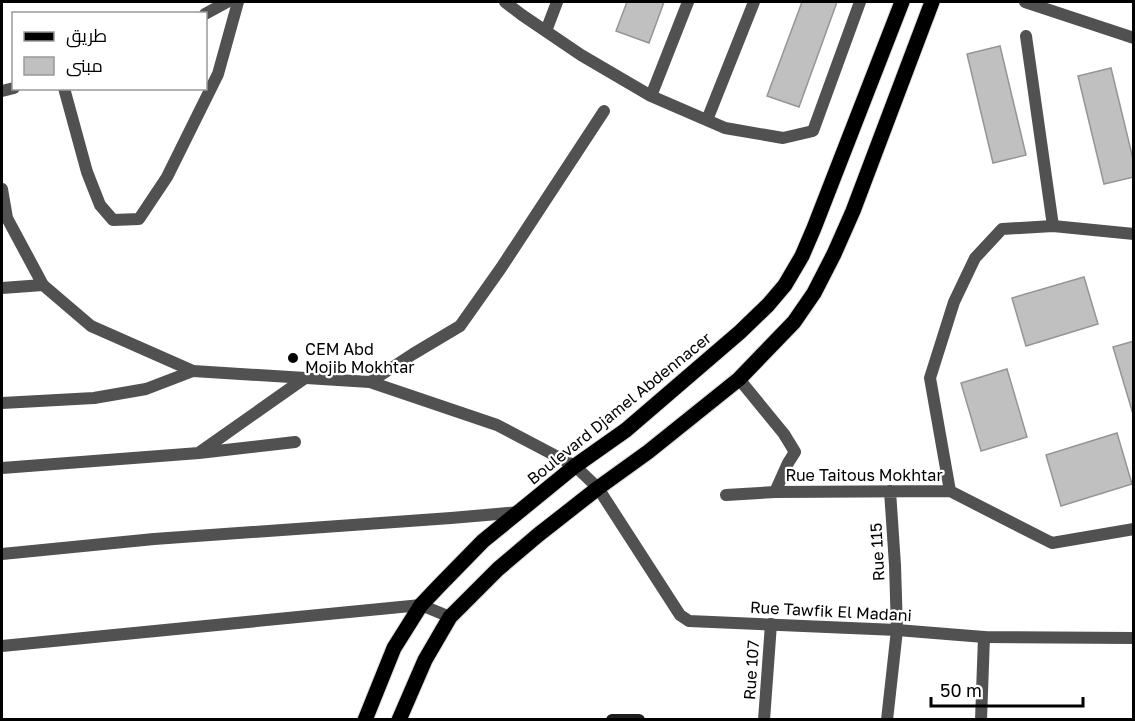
<svg xmlns="http://www.w3.org/2000/svg" width="1135" height="721" viewBox="0 0 1135 721" font-family="'Golos Text',Cairo,sans-serif">
  <style>
    .building { fill: #c0c0c0; stroke: #959595; stroke-width: 1.5 }
    .lines { fill: none; stroke-linecap: round; stroke-linejoin: round }
    .primary-casing { stroke: #dbdbdb; stroke-width: 17 }
    .minor { stroke: #515151; stroke-width: 12 }
    .tertiary { stroke: #515151; stroke-width: 12 }
    .secondary { stroke: #1e1e1e; stroke-width: 12 }
    .primary { stroke: #000; stroke-width: 15 }
    .poi-dot { fill: #000; stroke: #fff; stroke-width: 2 }
    .labels { text-anchor: middle; stroke-width: 4.5; stroke-linejoin: round; paint-order: stroke }
    .poi-label { font-size: 16px; fill: #000; stroke: #fff; text-anchor: start }
    .street-label { font-size: 16px; fill: #000; stroke: #fff }
  </style>
  <rect width="100%" height="100%" fill="#fff"/>
  <path class="building" d="M627 2H664L649 43 616 31Z
    M802 2H837L799 107 767 96Z
    M1000 46 1026 155 993 163 967 54Z
    M1111 68 1134 163V177L1104 184 1078 76Z
    M1084 277 1098 324 1026 346 1012 298Z
    M1134 341V414H1133L1113 347Z
    M1007 369 1027 437 981 451 961 383Z
    M1117 433 1132 484 1061 506 1046 455Z"/>
  <g class="lines">
    <g class="primary-casing">
      <path id="primary" d="M365 720 394 648 421 605 439 586 483 541 575 466 626 430 740 332 768 305 785 285 802 256 814 228 902 2
        M399 720 425 660 450 617 498 569 538 535 598 488 648 452 739 379 794 322 814 293 834 254 853 211 932 2"/>
    </g>
    <path class="minor" d="M505 2 522 15 581 55 651 96 725 128 783 138 813 131 860 2
      M205 14 227 2
      M546 31 557 2
      M1026 36 1053 226
      M64 88 87 172 100 205 113 220 139 219 167 177 218 74 238 2
      M2 91 14 88
      M651 96 688 2
      M707 120 754 2
      M2 288 43 285
      M739 379 784 434 795 452 788 463 775 492
      M370 382 413 354 460 326 501 268 604 111
      M2 403 94 398 146 389 193 371
      M200 452 305 378
      M2 468 199 453 295 442
      M950 491 930 378 954 302 975 258 1002 229 1053 226 1134 234
      M726 495 775 492 950 491 1052 543 1134 529
      M2 554 154 539 451 518 520 512
      M2 646 421 605 450 617
      M764 720 771 624
      M887 720 897 630 895 565 890 491
      M981 720 984 637"/>
    <path class="tertiary" d="M1025 2 1134 38
      M2 189 7 218 43 285 91 326 193 371 370 382 497 425 575 466 598 488 680 615 689 621 897 630 984 637 1134 638"/>
    <path class="secondary" d="M612 720H639"/>
    <use href="#primary" class="primary"/>
  </g>
  <circle class="poi-dot" cx="293" cy="358" r="6"/>
  <g class="labels">
    <g class="poi-label">
      <text x="305" y="355">CEM Abd<tspan x="305" dy="18">Mojib Mokhtar</tspan></text>
    </g>
    <g class="street-label">
      <text transform="translate(619 408) rotate(-39)" y="6">Boulevard Djamel Abdennacer</text>
      <text x="864" y="481">Rue Taitous Mokhtar</text>
      <text transform="translate(877 552) rotate(-93)" y="6">Rue 115</text>
      <text transform="translate(831 611) rotate(3)" y="6">Rue Tawfik El Madani</text>
      <text transform="translate(751 670) rotate(-86)" y="6">Rue 107</text>
    </g>
  </g>
  <rect width="1135" height="721" fill="none" stroke="#000000" stroke-width="6"/>
  <rect x="12" y="12" width="195" height="78" fill="#ffffff" stroke="#999999" stroke-width="1.5"/>
  <rect x="24" y="32" width="30" height="9" fill="#000000" stroke="#999999" stroke-width="1.5"/>
  <text x="66" y="42" font-size="18" fill="#000000">طريق</text>
  <rect x="24" y="57" width="30" height="18" fill="#c0c0c0" stroke="#999999" stroke-width="1.5"/>
  <text x="66" y="72" font-size="18" fill="#000000">مبنى</text>
  <path d="M931 697v9h152v-9" fill="none" stroke="#000000" stroke-width="3"/>
  <text x="940" y="697" font-size="18" fill="#000000" stroke="#ffffff" stroke-width="4.5" paint-order="stroke">50 m</text>
</svg>
